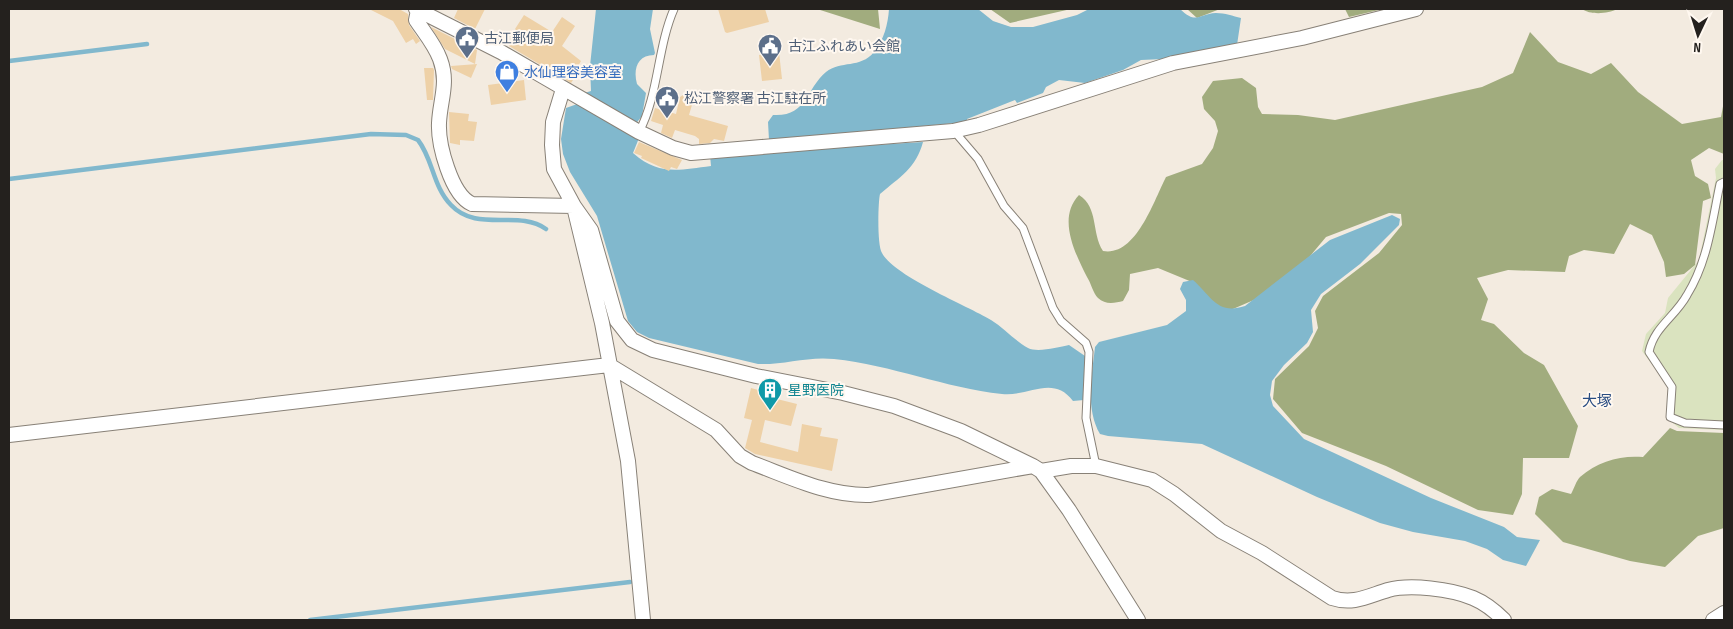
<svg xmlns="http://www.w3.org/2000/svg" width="1733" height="629" viewBox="0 0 1733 629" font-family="'Sofia Sans Condensed','Noto Sans JP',sans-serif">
<rect width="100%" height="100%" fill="#f3ebe0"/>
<path fill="#dae3bf" d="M1722,160H1724V430L1679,428L1667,418L1669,387L1642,351L1646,334L1665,313L1668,298L1699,260L1716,178L1715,169Z"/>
<path fill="#a1ac7e" d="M817,9H878L880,29Z
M990,9H1071L1010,23Z
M1187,9H1220L1197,18Z
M1345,9H1383L1349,17Z
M1582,9H1617C1608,14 1590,15 1582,9Z
M1530,32L1558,62L1591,74L1611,63L1638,92L1682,124L1721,117L1724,101V154L1709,148L1691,160L1695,176L1708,184L1711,198L1703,201L1695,265L1684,274L1666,277L1664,262L1652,235L1630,224L1614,254L1584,250L1569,256L1565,272L1508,270L1477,278L1488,299L1481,320L1494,324L1524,353L1544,365L1578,426L1569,458H1523L1522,494L1513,515L1478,510L1386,466L1302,433L1273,399L1275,379L1309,346L1318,328L1315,311L1323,296L1379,253L1402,225L1401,214L1389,213L1326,237L1306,261L1263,296L1233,309L1222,310L1192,282L1158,268L1130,274L1129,290L1123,301C1115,303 1105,305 1098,298C1093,293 1091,283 1087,277C1075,253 1057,218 1079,195C1099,208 1091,232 1103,251C1136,257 1154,200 1166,177L1202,164L1213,148L1218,131L1215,121L1204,109L1202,97L1213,81L1242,78L1256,88L1258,107L1262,114L1298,115L1335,120L1482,87L1513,73Z
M1670,428L1677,431L1724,433V528L1698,536L1665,567L1630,561L1563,542L1535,514L1539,497L1552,489L1571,494C1574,489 1576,481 1580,477C1598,461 1621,455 1643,457Z"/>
<path fill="#81b8cd" d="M596,9H653L650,29L655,53L654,55C637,55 633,70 637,84L646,93L642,116L634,126L581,94L591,91L590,66Z
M889,9H978L993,21L1011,27H1033L1077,15L1089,9H1180C1197,25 1198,14 1216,13C1225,13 1233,16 1241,18L1237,45L1163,59L1141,60L1123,70L1085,83L1059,80L1046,87L1043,93L1017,103L1015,100L967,119V122L769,140L768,122L773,115C807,117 805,90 826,72C841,60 860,69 874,52C884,40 888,24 889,9Z
M580,103L639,138L633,153C659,176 679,170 711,166L710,155L923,142C916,168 900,177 880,194C878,202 877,246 882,253C894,276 966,305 991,320C1004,328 1015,341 1028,348C1038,353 1058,347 1069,345L1085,356L1084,400L1073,401C1053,374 1028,397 1002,394C945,388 892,365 834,359C808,356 784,365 758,364L649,338L637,332L628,321L597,216L570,172L563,154L561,139L566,108Z
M1392,215L1400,219L1399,225L1360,264L1321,294L1311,310L1313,332L1307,343L1284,365L1272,381L1270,395L1273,406L1304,439L1431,498L1504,527L1517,537L1540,540L1526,566L1503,560L1487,549L1465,541L1413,532L1380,523L1317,497L1202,444L1108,436L1100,434C1085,408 1092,375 1095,347L1099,342L1167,325L1186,311V300L1180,289L1183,282L1193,280C1212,297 1217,315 1245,306L1330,240Z"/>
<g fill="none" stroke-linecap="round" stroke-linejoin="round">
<path stroke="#81b8cd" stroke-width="4.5" d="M9,61L147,44
M9,179L371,134L406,135L418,140C433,159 433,187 451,205C477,233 518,209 546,229
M310,620L630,582"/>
</g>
<path fill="#eed1a7" d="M369,9H399L408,14L409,25L420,41L416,44L413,39L406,43L393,21Z
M458,9H485L475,29L454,18Z
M718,9H765L769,22L727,33L725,32Z
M524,15L552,32L562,17L575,26L562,46L581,61L576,70L579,71L571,83L509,46L518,32L515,29Z
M431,27L477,50L475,64L445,49Z
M779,52L782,79L762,81L759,55Z
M477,64L471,78L452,69L451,66Z
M424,68H433L434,70L433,100H427Z
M524,80L526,100L491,105L488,85Z
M683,95L694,98L689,115L728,126L724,141L714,139L710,143L699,144V139L695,136L675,130L672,138L661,133L663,125L651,121L655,108L676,114L680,97Z
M449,112L469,114L468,121L477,122L474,141L460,140V145L450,143Z
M639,142L682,160L677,169L671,167L669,171L641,158L642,156L634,153Z
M751,388L762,391L761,395L797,404L791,426L765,420L760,442L798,452L802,424L822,428L820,436L838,439L832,471L755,454L745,448L752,420L744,418Z"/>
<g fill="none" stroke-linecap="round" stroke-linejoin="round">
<defs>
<path id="service" d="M954,131L978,159L1004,206L1023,228L1053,308L1061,321L1086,343L1089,352L1086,418L1096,466
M639,132C659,94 657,48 674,9
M1724,182L1720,184C1712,222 1708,261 1687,295C1675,317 1654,327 1649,352L1672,387L1670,417L1685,423L1724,425"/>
<path id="minor" d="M416,9L501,52L639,132L673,148L691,153L953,131L979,125L1173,63L1302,38L1416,9
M418,10L416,20C424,32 435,45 440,59C449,83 440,100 439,123C438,144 451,195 472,204L574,206
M563,89L553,122L552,145L554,169L574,206L591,230L617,321L632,340L653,350L756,376L843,393L894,406L961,431L1033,466L1041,471L1069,510L1138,620
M575,211L602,323L628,461L643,620
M9,435L609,365L716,430L740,456L752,463C790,477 828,496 869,495L1033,466
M1041,471L1071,466H1096L1152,480L1174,494L1221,531L1262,553L1332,598C1353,605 1368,596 1388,590C1410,584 1451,589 1473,598C1485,603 1495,611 1504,620
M1713,620L1724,613"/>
</defs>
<use href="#service" stroke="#888177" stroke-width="9"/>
<use href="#minor" stroke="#888177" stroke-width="16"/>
<use href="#service" stroke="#fff" stroke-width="7"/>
<use href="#minor" stroke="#fff" stroke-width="14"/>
</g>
<defs>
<symbol id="civic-pin" viewBox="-11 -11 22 30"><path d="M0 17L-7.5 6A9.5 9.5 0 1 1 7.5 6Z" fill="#5c6f8a" stroke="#fff8f0"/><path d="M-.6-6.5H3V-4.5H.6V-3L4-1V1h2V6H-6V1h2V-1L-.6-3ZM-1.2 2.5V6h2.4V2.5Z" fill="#fff"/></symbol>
<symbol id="shop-pin" viewBox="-11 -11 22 30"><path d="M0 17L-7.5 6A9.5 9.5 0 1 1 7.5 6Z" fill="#3f7fe0" stroke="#fff8f0"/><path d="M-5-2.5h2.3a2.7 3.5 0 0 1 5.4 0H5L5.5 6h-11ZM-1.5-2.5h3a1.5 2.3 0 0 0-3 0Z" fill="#fff"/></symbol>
<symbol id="building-pin" viewBox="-11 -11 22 30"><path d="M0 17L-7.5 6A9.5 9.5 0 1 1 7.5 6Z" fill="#0f9aa8" stroke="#fff8f0"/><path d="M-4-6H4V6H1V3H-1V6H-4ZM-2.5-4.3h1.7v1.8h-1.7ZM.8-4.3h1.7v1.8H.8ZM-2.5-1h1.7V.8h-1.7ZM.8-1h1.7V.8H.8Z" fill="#fff"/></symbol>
</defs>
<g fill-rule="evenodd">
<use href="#civic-pin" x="453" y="24" width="28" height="38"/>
<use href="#civic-pin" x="756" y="32" width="28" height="38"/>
<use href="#shop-pin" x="493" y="58" width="28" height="38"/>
<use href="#civic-pin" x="653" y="84" width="28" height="38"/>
<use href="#building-pin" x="756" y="376" width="28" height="38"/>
</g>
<g text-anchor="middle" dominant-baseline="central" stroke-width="4" stroke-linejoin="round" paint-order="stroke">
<g font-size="14" fill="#4e5e75" stroke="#fff8f0" text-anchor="start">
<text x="484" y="38">古江郵便局</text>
<text x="788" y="46">古江ふれあい会館</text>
<text x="684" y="98">松江警察署 古江駐在所</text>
</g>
<g font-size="14" fill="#366cbe" stroke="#fff8f0" text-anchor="start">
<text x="524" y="72">水仙理容美容室</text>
</g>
<g font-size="14" fill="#0d838f" stroke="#fff8f0" text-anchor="start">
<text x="788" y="390">星野医院</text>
</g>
<g font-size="15" fill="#284c82" stroke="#fff8f0">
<text x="1597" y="401">大塚</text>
</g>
</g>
<rect width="1733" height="629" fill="none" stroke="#24211e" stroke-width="20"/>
<g transform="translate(1698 35) rotate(184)" stroke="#fff8f0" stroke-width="4" paint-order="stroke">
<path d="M0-4L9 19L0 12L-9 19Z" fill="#24211e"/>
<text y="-8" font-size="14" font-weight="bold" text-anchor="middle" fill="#24211e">N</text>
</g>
</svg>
